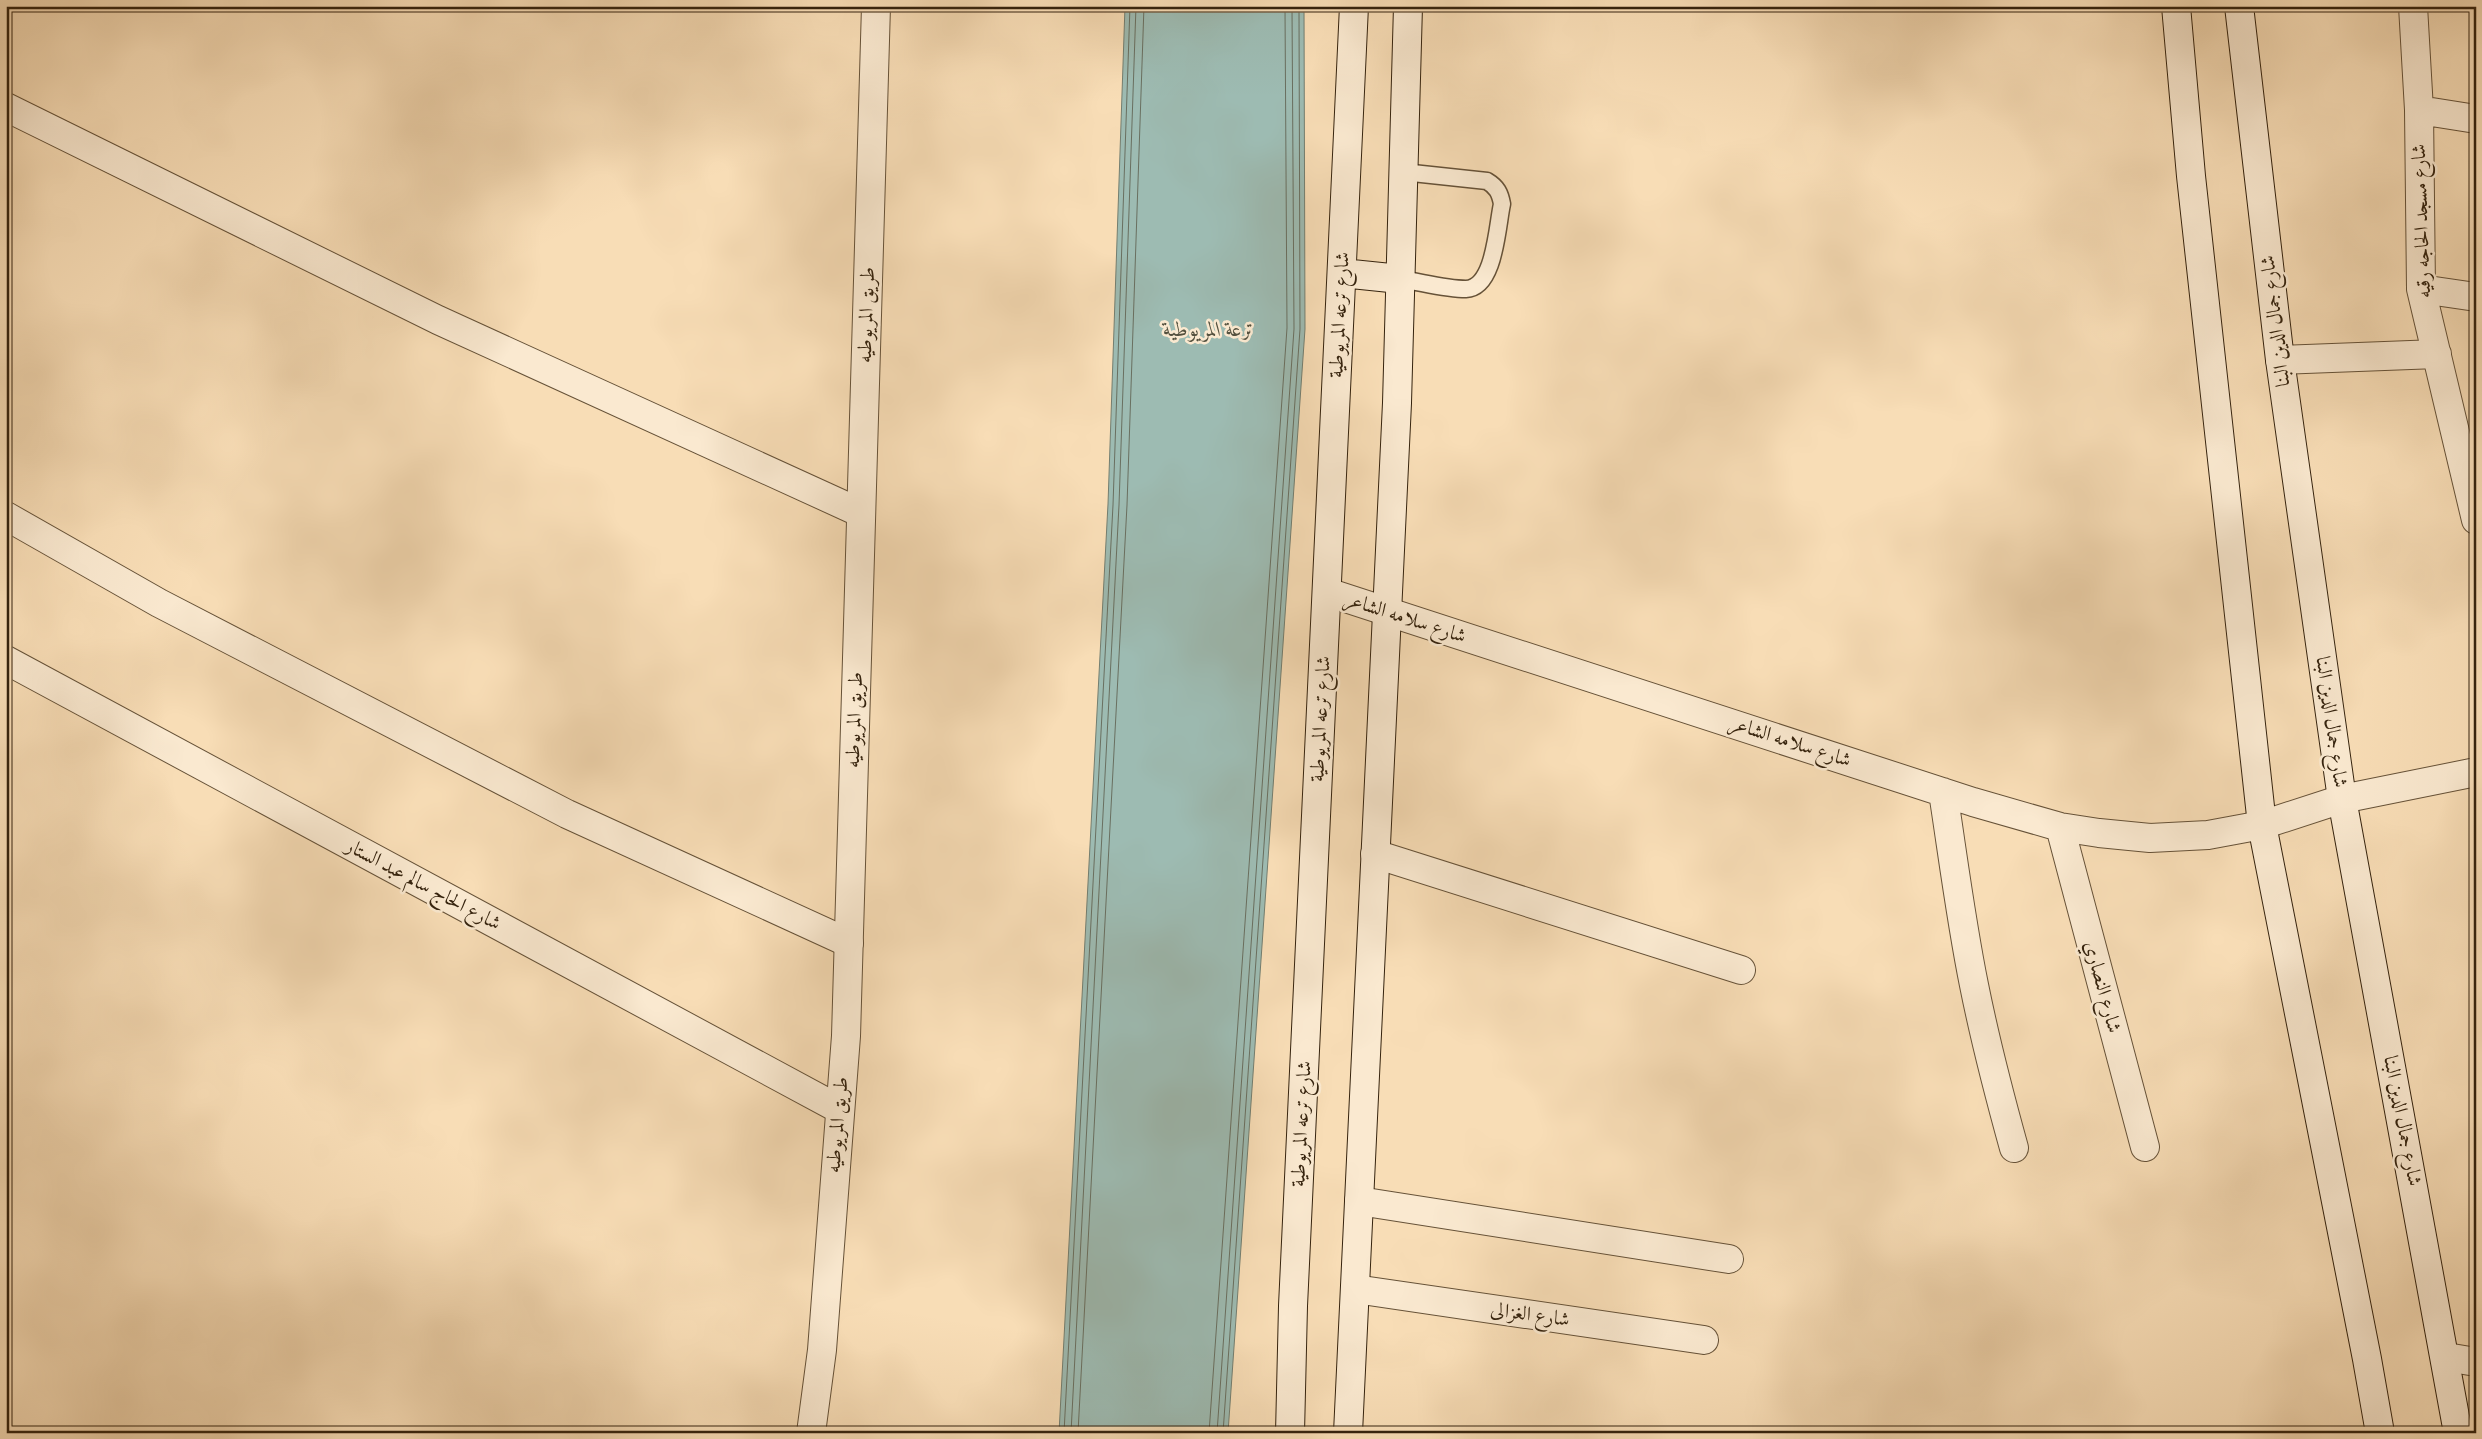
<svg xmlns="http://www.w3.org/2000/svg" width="2482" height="1439" viewBox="0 0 2482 1439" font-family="'IM FELL English',Amiri,serif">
<rect width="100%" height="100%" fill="#f8ddb6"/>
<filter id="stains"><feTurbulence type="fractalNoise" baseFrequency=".004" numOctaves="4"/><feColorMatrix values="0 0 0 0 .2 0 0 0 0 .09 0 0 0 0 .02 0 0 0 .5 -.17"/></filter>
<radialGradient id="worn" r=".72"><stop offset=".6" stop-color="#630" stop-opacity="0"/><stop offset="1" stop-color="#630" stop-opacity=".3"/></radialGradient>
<path fill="#9dbbb2" stroke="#737e70" d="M1125,6H1304L1305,329L1228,1433H1059L1108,504Z"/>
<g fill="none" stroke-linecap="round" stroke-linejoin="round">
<path stroke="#696f60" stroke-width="1" d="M1064,1433L1113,505L1130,6
M1071,1433L1119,505L1136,6
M1078,1433L1127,505L1144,6
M1209,1433L1287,328L1285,6
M1217,1433L1294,329L1292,6
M1223,1433L1300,329L1299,6"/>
<defs>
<path id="service" d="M1400,279C1421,282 1445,289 1466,289C1495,288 1497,226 1502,204C1500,193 1497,187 1487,181L1403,172"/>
<path id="minor" d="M2413,6L2419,110L2421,289L2476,520
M6,107L438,320L861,513
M2419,110L2476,119
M2421,289L2476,297
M2280,360L2437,354
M6,516L159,603L567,814L849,943
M1327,592L1973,802L2060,827L2099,833L2150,838L2208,835L2262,825L2342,799L2476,772
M6,660L839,1109
M1943,792C1953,857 1961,921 1974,985C1985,1040 1999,1094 2014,1148
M2060,827L2145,1147
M1375,854L1741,970
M1359,1201L1729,1259
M1355,1289L1704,1340
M2446,1357L2476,1362"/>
<path id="tertiary" d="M811,1433L822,1350L846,1036L876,6"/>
<path id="secondary" d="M2176,6L2191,176L2262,825L2367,1359L2380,1433
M2239,6L2280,360L2342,799L2458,1433
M1342,273L1400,279
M1290,1433L1293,1306L1354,6
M1348,1433L1397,403L1408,6"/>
</defs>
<use href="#service" stroke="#665238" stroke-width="19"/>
<use href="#minor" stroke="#665238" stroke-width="30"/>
<use href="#tertiary" stroke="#665238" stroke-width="30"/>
<use href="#secondary" stroke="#35230e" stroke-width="30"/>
<use href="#service" stroke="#fae9d0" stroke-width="16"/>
<use href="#minor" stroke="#fae9d0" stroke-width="28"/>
<use href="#tertiary" stroke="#fae9d0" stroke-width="28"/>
<use href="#secondary" stroke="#fae9d0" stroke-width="28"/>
</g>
<g text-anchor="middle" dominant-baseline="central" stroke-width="5" stroke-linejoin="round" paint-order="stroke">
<g font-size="20" fill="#35230e" stroke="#fae9d0">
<text transform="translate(2422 221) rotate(-92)">شارع مسجد الحاجه رقيه</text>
<text transform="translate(867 315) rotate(-88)">طريق المريوطيه</text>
<text transform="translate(1340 315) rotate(-87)">شارع ترعه المريوطية</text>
<text transform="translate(2276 321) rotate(-97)">شارع جمال الدين البنا</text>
<text transform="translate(1405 618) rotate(18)">شارع سلامه الشاعر</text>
<text transform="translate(1321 719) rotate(-87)">شارع ترعه المريوطية</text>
<text transform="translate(855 720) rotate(-88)">طريق المريوطيه</text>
<text transform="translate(2331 722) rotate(82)">شارع جمال الدين البنا</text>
<text transform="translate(1790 742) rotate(18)">شارع سلامه الشاعر</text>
<text transform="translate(423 885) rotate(28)">شارع الحاج سالم عبد الستار</text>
<text transform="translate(2102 987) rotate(75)">شارع النصاري</text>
<text transform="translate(2402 1121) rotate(79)">شارع جمال الدين البنا</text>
<text transform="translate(1302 1124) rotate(-87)">شارع ترعه المريوطية</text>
<text transform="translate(838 1125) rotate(-85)">طريق المريوطيه</text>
<text transform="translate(1530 1315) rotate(8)">شارع الغزالى</text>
</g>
<g font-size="21" font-style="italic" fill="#54513f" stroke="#fae9d0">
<text x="1209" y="330">ترعة المريوطية</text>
</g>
</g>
<rect width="2482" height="1439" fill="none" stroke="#f8ddb6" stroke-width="25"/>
<rect x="8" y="8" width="2467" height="1424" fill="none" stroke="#35230e" stroke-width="2.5"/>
<rect x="12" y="12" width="2457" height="1414" fill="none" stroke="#35230e"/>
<rect width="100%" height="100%" filter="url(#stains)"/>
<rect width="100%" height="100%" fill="url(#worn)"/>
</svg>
